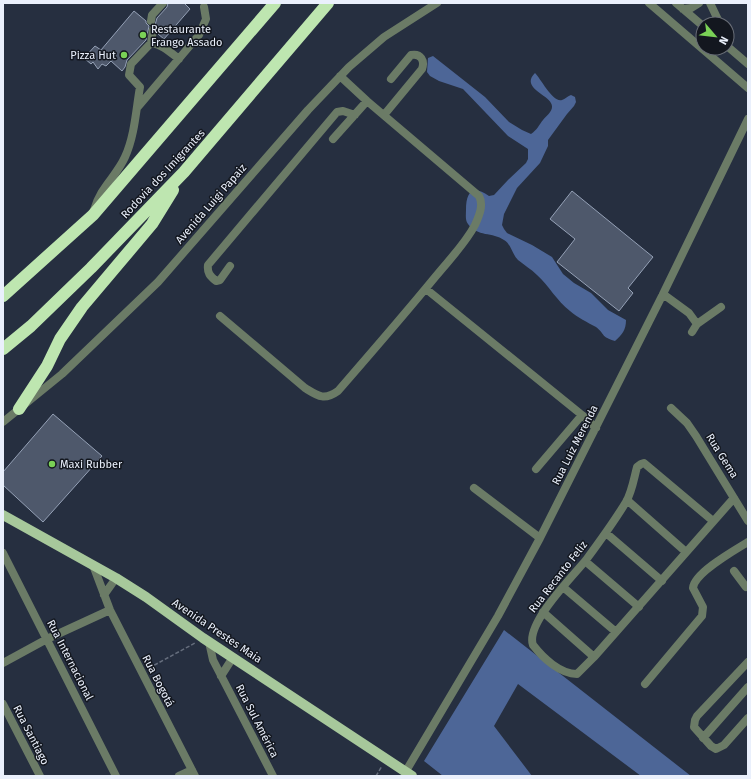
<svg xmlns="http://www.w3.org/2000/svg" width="751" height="779" viewBox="0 0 751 779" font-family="'Fira Sans',sans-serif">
<rect width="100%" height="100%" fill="#262f40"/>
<path fill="#4d6697" d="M433,56L485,97L509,122L522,130L531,134C537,130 539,125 543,120C546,116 552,112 552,107C553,95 519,89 535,73C541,79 553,103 562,100C565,99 568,96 571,95L575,97L576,102L574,106L567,114L548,140V146L540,163L517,188L504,214L502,225L504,229L507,233L532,245L552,257L563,274L574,283L591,293L608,310L626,320C626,330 622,335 615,341C601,337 605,334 596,327C587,322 578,318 570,311C557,301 549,286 537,275C531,269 524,265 518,260C512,254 511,244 504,240C493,232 477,237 468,224C465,220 466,215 466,210C466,191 473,185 489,196L494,195L508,180L526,163L528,159V149L508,136L463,89L439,81L430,76L427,72L428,58Z
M504,630L691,776H641L518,684L494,726L532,776H443L424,761Z"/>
<path fill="#4e586b" stroke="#95a1b6" d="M168,3H184L190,9L164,39L158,34V28L155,25L157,18L167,7Z
M134,11L146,21V23L149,26L146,40L127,60L125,67L122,71L111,61L106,66L102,64L98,69L93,62L91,64L84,58L95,46L101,50Z
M572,191L653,257L628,288L633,293L619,311L557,262L575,239L550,219Z
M53,414L102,456L43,522L3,485V472Z"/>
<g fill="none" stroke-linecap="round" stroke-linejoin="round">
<path stroke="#656d7c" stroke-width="1.5" stroke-dasharray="4 2" stroke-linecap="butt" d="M149,668L195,643
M376,776L382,766"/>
<path stroke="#6b7b66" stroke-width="8" d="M649,3L748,88
M676,3L703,26
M710,3L720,24
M683,9L691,8L699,3
M151,21L152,15L163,3
M151,43L153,30
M727,46L748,64
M137,108L199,35L206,19L204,7
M384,115L422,69C425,61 421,53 411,55L391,79
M333,139L367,101
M94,210C101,186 116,177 125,157C135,135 136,109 140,87L129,75L131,64L151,43C162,44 171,53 179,59
M230,266L220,280L216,281C210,276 207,273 208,265L337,112L343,111L355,115
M426,289L582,415L596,428
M663,294L689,313L697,324
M220,316L305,388C318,396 324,401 338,391C371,353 404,315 436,276C449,260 465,244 475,225C479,216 484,205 479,196L367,101L340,76
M692,332L697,324L721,307
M671,408L687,423L696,436L748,521
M3,422L62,374L158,282L308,110L349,67L384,37L437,3
M536,469L582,415
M474,488L540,538
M627,500L686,552
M713,521L644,463L641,464L637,467C634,478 632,492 626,502C614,522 600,541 586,560C573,576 525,624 533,645C543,658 560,674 577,674L594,657L734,498
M606,533L662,581
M3,553L116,776
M585,561L639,607
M93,565L110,610L195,776
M734,571L746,587
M563,587L616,632
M104,595L116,578
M543,612L594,657
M209,642L213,660L273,776
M748,662L697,716L695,720L694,727L711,746L716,749L724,745L748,718
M3,663L47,639L110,610
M221,676L230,662L234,658
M645,684L702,616L703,607L693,588C694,573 735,550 748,542
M3,704L40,776
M703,738L748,687
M406,771L498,616L540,538L663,294L748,119
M179,776L192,770"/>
<path stroke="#a7c89b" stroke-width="10" d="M3,515L116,578L146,597L203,638L412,776"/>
<path stroke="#bee6b0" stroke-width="12" d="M3,296L93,215L275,3
M3,349L31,326L91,268L184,172L328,3
M19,409L47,366L60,339L82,307L152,224L173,190"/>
</g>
<g fill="#7ad156" stroke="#13171f" stroke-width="1.5">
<circle cx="143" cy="35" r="4"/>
<circle cx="124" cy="55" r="4"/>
<circle cx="52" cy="464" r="4"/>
</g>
<g text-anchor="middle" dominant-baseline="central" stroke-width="3" stroke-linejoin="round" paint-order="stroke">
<g font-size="11" fill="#eaf0fc" stroke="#13171f" text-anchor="start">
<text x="151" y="29">Restaurante<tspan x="151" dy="13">Frango Assado</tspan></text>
<text x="116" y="55" text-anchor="end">Pizza Hut</text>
<text x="60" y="464">Maxi Rubber</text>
</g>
<g font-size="11" fill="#eaf0fc" stroke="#13171f">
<text transform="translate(163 174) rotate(-47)">Rodovia dos Imigrantes</text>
<text transform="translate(211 204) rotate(-49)">Avenida Luigi Papaiz</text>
<text transform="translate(575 445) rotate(-63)">Rua Luiz Merenda</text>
<text transform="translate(722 456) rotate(58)">Rua Gema</text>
<text transform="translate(558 577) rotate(-52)">Rua Recanto Feliz</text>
<text transform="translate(217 631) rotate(34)">Avenida Prestes Maia</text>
<text transform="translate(70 660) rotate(63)">Rua Internacional</text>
<text transform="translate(158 681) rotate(63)">Rua Bogotá</text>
<text transform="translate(257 721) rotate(63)">Rua Sul América</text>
<text transform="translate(31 735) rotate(63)">Rua Santiago</text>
</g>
</g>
<rect width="751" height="779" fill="none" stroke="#eaf0fc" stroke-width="8"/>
<g transform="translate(715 36) rotate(118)"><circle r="19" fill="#13171f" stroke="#696e77"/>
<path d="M0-3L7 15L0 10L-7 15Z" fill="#7ad156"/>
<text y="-6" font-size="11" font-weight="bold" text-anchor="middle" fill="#eaf0fc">N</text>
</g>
</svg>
